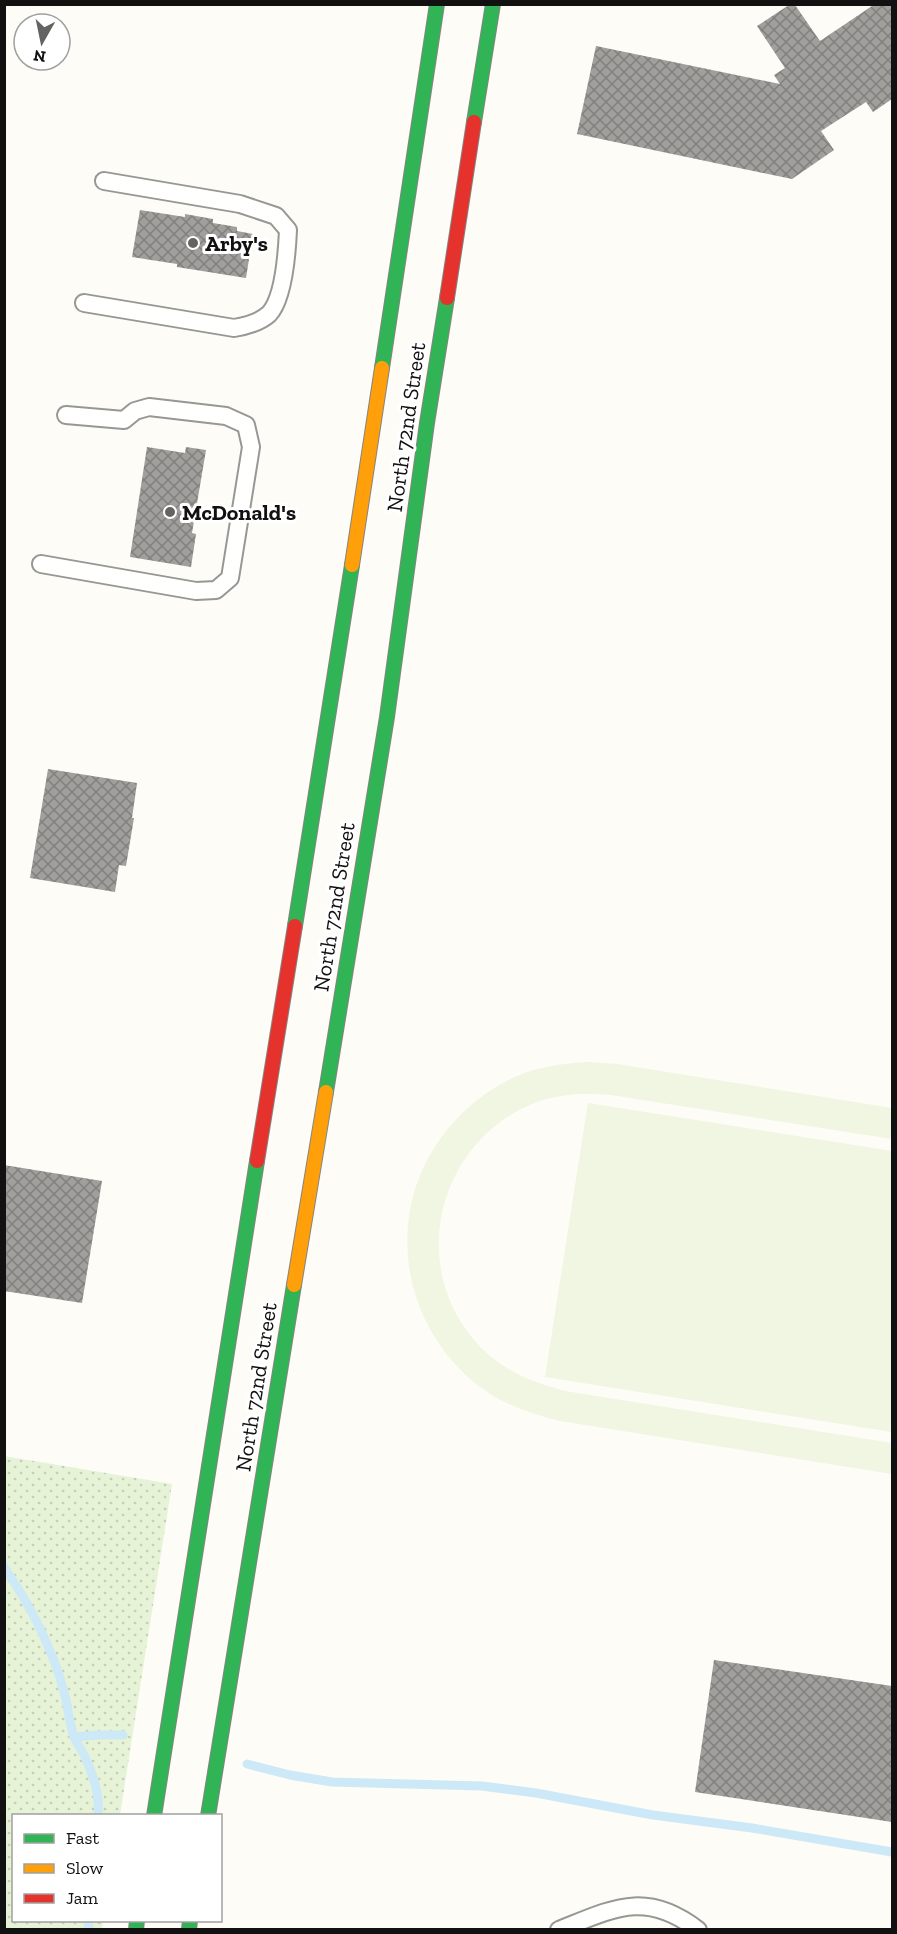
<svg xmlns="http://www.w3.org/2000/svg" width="897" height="1934" viewBox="0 0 897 1934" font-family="'Zilla Slab',serif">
<defs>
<pattern id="grass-dots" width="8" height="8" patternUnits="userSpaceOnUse" patternTransform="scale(1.5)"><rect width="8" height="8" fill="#e7f3d7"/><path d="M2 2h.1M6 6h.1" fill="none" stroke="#c5cfb8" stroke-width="1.8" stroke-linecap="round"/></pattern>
<pattern id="building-cross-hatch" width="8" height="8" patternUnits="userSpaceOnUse" patternTransform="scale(1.5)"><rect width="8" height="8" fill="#a19f9c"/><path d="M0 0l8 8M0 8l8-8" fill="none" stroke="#82807e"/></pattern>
</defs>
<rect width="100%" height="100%" fill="#fdfcf7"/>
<path fill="url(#grass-dots)" d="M4,1456L172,1484L120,1815L14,1816V1920L103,1921L102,1929H5Z"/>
<path fill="#f0f6e1" d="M588,1062L617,1064L892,1108V1139L611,1095C594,1094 578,1093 561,1096C532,1100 502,1117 482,1138C421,1201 424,1304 495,1360C516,1376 539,1384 565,1391L892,1443V1474L560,1421C532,1414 504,1405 480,1387C397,1323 382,1205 451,1125C473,1100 502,1079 534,1070C552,1065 570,1063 588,1062Z
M588,1103L892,1151V1432L545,1377Z"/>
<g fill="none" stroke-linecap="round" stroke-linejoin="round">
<path stroke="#cde8f7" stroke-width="9" d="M4,1567C29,1603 53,1649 64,1692C68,1706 69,1722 74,1737C77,1744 82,1750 85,1757C93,1774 100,1797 98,1816
M74,1737L99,1735H123
M247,1764L290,1775L332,1782L482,1786L536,1793L653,1815L752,1828L892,1852
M88,1920L89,1930"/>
</g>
<path fill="url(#building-cross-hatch)" d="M875,4H892V99L873,112L866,102L821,131L834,150L792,179L577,134L596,46L780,84L774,75L785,68L757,26L789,5H795L820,41Z
M140,210L185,217V214L213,219V223L237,227V231L253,234L246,278L177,267V264L132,257Z
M147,447L185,453L186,447L206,450L192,533L196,534L191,567L130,557Z
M48,769L137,783L132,818H134L126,866L119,865L115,892L30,878Z
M4,1165L102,1181L82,1303L4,1291Z
M714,1660L892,1686V1822L695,1792Z"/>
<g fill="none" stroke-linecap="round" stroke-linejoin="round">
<defs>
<path id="lane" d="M84,303L234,328C246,326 259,323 269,314C284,298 287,252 288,230L276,216L240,204L104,181
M41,564L196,591L216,590L230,578L251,447L246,425L226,416L149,407L135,411L124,420L66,415
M559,1930C614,1908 646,1890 698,1930"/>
<path id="fast" d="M474,122L493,4
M382,368L437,4
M295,926L352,565
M326,1092L387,717L427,423L447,298
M154,1816L257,1161
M208,1816L294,1285
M136,1930L137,1920
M189,1930L190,1920"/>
<path id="slow" d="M352,565L382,368
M294,1285L326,1092"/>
<path id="jam" d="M447,298L474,122
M257,1161L295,926"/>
</defs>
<use href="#lane" stroke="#979795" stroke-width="20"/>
<use href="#fast" stroke="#858482" stroke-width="16"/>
<use href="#slow" stroke="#858482" stroke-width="16"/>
<use href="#jam" stroke="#858482" stroke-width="16"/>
<use href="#lane" stroke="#fffffe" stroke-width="16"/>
<use href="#fast" stroke="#30b455" stroke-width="14"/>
<use href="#slow" stroke="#ff9f0a" stroke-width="14"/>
<use href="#jam" stroke="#e5322d" stroke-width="14"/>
</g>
<g fill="#646362" stroke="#fff" stroke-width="2">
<circle cx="193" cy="243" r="6"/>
<circle cx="170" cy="512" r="6"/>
</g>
<g text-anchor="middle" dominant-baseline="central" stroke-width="6" stroke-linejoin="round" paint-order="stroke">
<g font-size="22" font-weight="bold" fill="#111" stroke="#fff" text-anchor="start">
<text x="205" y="243">Arby's</text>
<text x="182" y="512">McDonald's</text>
</g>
<g font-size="22" fill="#111" stroke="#fff">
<text transform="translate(406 427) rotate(-82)">North 72nd Street</text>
<text transform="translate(334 907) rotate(-81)">North 72nd Street</text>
<text transform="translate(256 1387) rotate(-81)">North 72nd Street</text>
</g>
</g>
<rect width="897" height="1934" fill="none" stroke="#111111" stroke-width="12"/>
<rect x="12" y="1814" width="210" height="108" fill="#ffffff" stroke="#a0a0a0" stroke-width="1.5"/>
<rect x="24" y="1834" width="30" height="9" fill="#30b455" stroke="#a0a0a0" stroke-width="1.5"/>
<text x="66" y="1844" font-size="18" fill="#111111">Fast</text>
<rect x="24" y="1864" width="30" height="9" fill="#ff9f0a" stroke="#a0a0a0" stroke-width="1.5"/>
<text x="66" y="1874" font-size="18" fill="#111111">Slow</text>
<rect x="24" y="1894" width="30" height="9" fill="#e5322d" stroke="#a0a0a0" stroke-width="1.5"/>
<text x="66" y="1904" font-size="18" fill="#111111">Jam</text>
<g transform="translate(42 42) rotate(189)"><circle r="28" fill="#ffffff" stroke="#a0a0a0" stroke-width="1.5"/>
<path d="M0-4.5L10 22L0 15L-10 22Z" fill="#646362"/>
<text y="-9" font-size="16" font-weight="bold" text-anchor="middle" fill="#111111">N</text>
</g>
</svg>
